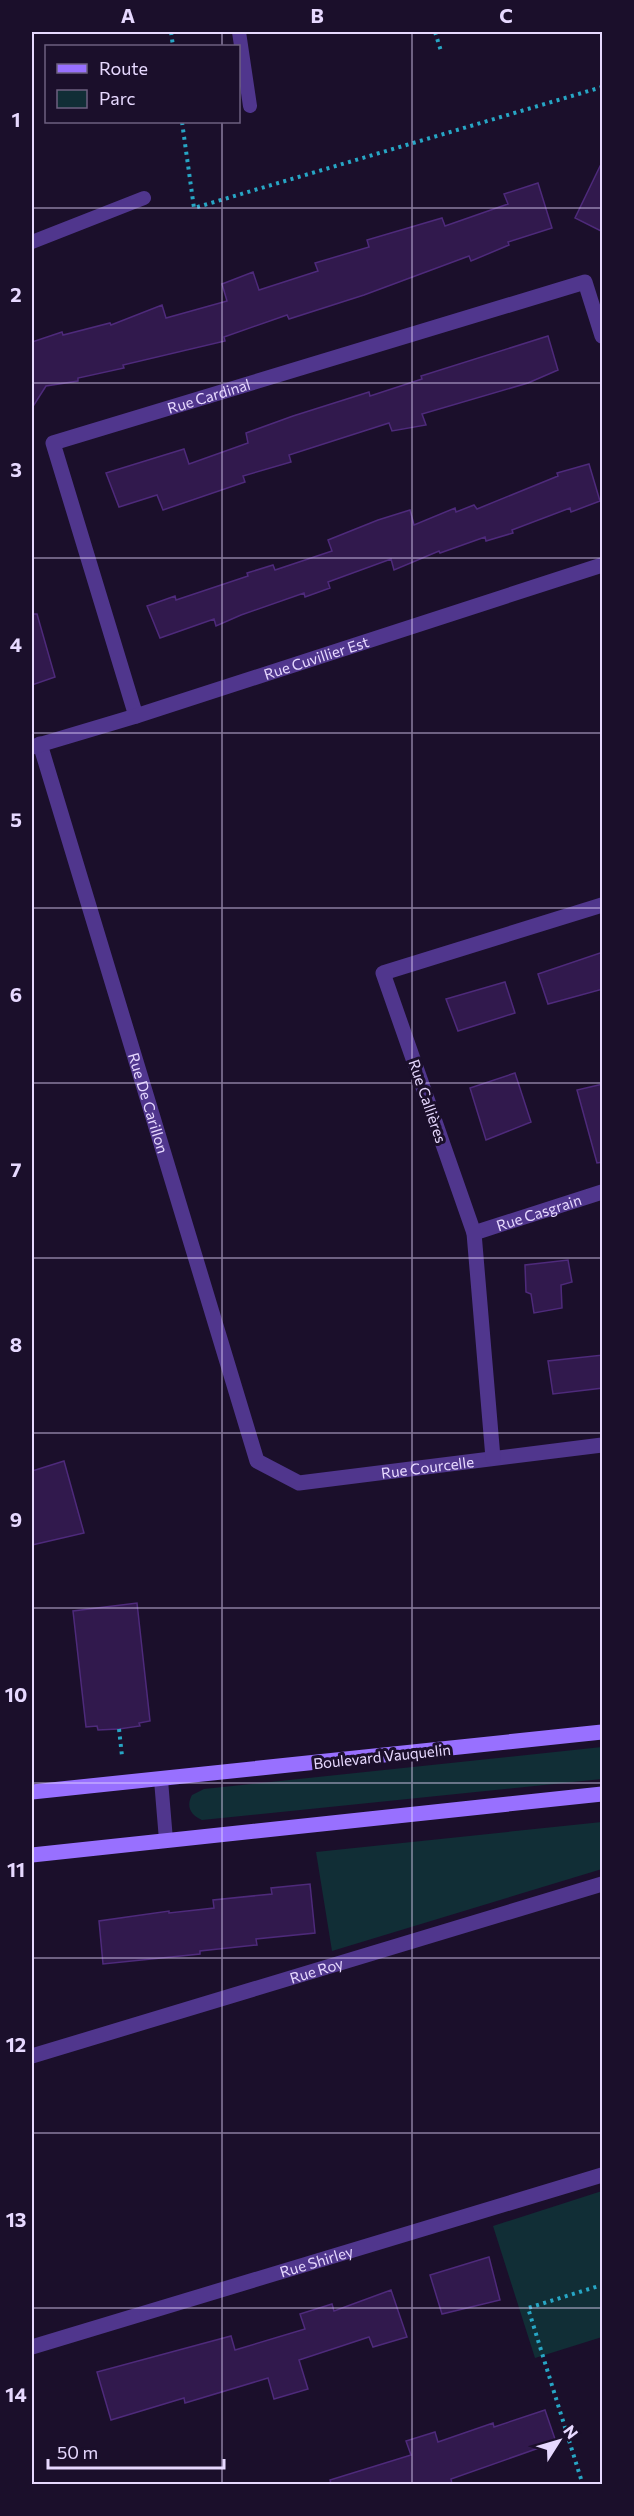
<svg xmlns="http://www.w3.org/2000/svg" width="634" height="2516" viewBox="0 0 634 2516" font-family="Commissioner,sans-serif">
<rect width="100%" height="100%" fill="#1b0f2b"/>
<path fill="#112e36" d="M602,1747V1779L202,1820C190,1815 186,1806 192,1795L204,1789Z
M602,1822V1869L332,1951L316,1852Z
M602,2191V2337L535,2358L493,2226Z"/>
<path fill="#31194d" stroke="#4e2a7b" stroke-width="1.5" d="M603,160V232L575,218Z
M538,183L552,228L508,242L509,245L471,261L469,256L364,295L289,319L287,315L224,337L225,341L123,365L124,368L78,378V381L46,386L32,408V342L62,332L63,335L110,323L111,325L162,305L166,318L227,301L222,284L253,272L259,290L318,271L315,263L369,247L367,240L442,218L445,226L508,204L504,194Z
M548,336L558,370L528,383L422,414L426,425L392,431L389,423L289,455L291,462L243,476L245,482L163,510L157,495L119,507L106,473L184,449L189,464L248,443L246,433L293,416L369,392L370,396L422,379L421,376Z
M589,464L600,501L571,512L570,508L512,530L513,533L486,541L485,537L440,553L439,551L394,570L391,559L328,582L330,588L305,597L304,593L241,615L216,626L214,619L160,638L147,606L175,596L176,600L248,576L247,573L273,565L275,570L332,551L328,540L378,520L410,510L414,525L455,508L456,512L474,505L477,509L558,476L557,473Z
M32,614H37L55,677L32,685Z
M603,952V989L548,1004L538,974Z
M505,982L515,1013L458,1031L446,999Z
M515,1073L531,1122L486,1140L470,1088Z
M603,1084V1162L597,1163L577,1090Z
M568,1260L572,1282L561,1285L562,1308L534,1313L531,1294L526,1292L525,1265Z
M603,1355V1388L553,1394L548,1361Z
M64,1461L84,1533L32,1545V1471Z
M137,1603L150,1721L139,1723L140,1726L119,1729L98,1730L97,1726L86,1727L73,1611Z
M310,1884L315,1933L256,1939L257,1945L200,1951V1954L103,1964L99,1921L169,1911V1913L214,1908L213,1900L272,1894L271,1888Z
M489,2257L500,2300L442,2314L430,2275Z
M391,2290L407,2337L373,2347L369,2337L299,2360L308,2389L274,2399L268,2378L185,2403L184,2398L111,2420L97,2372L231,2336L235,2350L305,2329L300,2314L332,2304L334,2311Z
M545,2410L556,2442L451,2479L452,2484H331L330,2480L411,2455L406,2441L435,2432L438,2442L493,2423L494,2427Z"/>
<g fill="none" stroke-linecap="round" stroke-linejoin="round">
<path stroke="#27a6c5" stroke-width="4" stroke-dasharray="3 4.5" stroke-linecap="butt" d="M171,32L173,46
M435,32L441,51
M182,122L194,208L602,87
M119,1729L122,1756
M581,2479L528,2308L602,2285"/>
<path stroke="#50368d" stroke-width="14" d="M239,32L250,106
M32,242L144,198
M161,1780L166,1840"/>
<g stroke="#50368d" stroke-width="15">
<path id="s1" d="M136,716L53,443L585,282L602,336"/>
<path id="s2" d="M40,744L257,1461L299,1483L602,1445"/>
<path id="s3" d="M32,747L136,716L602,565"/>
<path id="s4" d="M474,1233L602,1192"/>
<path d="M493,1458L474,1233L383,973L602,905"/>
<path id="s5" d="M32,2056L602,1884"/>
<path id="s6" d="M32,2347L602,2175"/>
</g>
<path stroke="#9870ff" stroke-width="15" d="M32,1792L602,1732
M32,1855L602,1794"/>
</g>
<path fill="none" stroke="#e7d9ff" stroke-width="1.5" stroke-opacity="0.55" d="M222,32V46M412,32V2484M222,122V2484M32,208H602M32,383H602M32,558H602M32,733H602M32,908H602M32,1083H602M32,1258H602M32,1433H602M32,1608H602M32,1783H602M32,1958H602M32,2133H602M32,2308H602"/>
<g text-anchor="middle" dominant-baseline="central" stroke-width="6" stroke-linejoin="round" paint-order="stroke">
<g font-size="15" fill="#e7d9ff" stroke="#1b0f2b">
<text stroke="none"><textPath href="#s1" startOffset="448">Rue Cardinal</textPath></text>
<text stroke="none"><textPath href="#s3" startOffset="298">Rue Cuvillier Est</textPath></text>
<text transform="translate(428 1101) rotate(71)">Rue Callières</text>
<text stroke="none"><textPath href="#s2" startOffset="375">Rue De Carillon</textPath></text>
<text stroke="none"><textPath href="#s4" startOffset="68">Rue Casgrain</textPath></text>
<text stroke="none"><textPath href="#s2" startOffset="926">Rue Courcelle</textPath></text>
<text transform="translate(382 1756) rotate(-6)">Boulevard Vauquelin</text>
<text stroke="none"><textPath href="#s5" startOffset="297">Rue Roy</textPath></text>
<text stroke="none"><textPath href="#s6" startOffset="297">Rue Shirley</textPath></text>
</g>
</g>
<rect width="634" height="2516" fill="none" stroke="#1b0f2b" stroke-width="66"/>
<rect x="45" y="45" width="195" height="78" fill="#1b0f2b" stroke="#6d6080" stroke-width="1.5"/>
<rect x="57" y="64" width="30" height="9" fill="#9870ff" stroke="#6d6080" stroke-width="1.5"/>
<text x="99" y="75" font-size="18" fill="#e7d9ff">Route</text>
<rect x="57" y="90" width="30" height="18" fill="#112e36" stroke="#6d6080" stroke-width="1.5"/>
<text x="99" y="105" font-size="18" fill="#e7d9ff">Parc</text>
<g transform="translate(559 2441) rotate(53)" stroke="#1b0f2b" stroke-width="4.5" paint-order="stroke">
<path d="M0-4.5L10 22L0 15L-10 22Z" fill="#e7d9ff"/>
<text y="-9" font-size="16" font-weight="bold" text-anchor="middle" fill="#e7d9ff">N</text>
</g>
<path d="M48 2459v9h176v-9" fill="none" stroke="#e7d9ff" stroke-width="3"/>
<text x="57" y="2459" font-size="18" fill="#e7d9ff" stroke="#1b0f2b" stroke-width="4.5" paint-order="stroke">50 m</text>
<rect x="33" y="33" width="568" height="2450" fill="none" stroke="#e7d9ff" stroke-width="2"/>
<g font-size="20" text-anchor="middle" font-weight="bold" fill="#e7d9ff">
<text x="128" y="23">A</text>
<text x="317" y="23">B</text>
<text x="506" y="23">C</text>
<text x="16" y="127">1</text>
<text x="16" y="302">2</text>
<text x="16" y="477">3</text>
<text x="16" y="652">4</text>
<text x="16" y="827">5</text>
<text x="16" y="1002">6</text>
<text x="16" y="1177">7</text>
<text x="16" y="1352">8</text>
<text x="16" y="1527">9</text>
<text x="16" y="1702">10</text>
<text x="16" y="1877">11</text>
<text x="16" y="2052">12</text>
<text x="16" y="2227">13</text>
<text x="16" y="2402">14</text>
</g>
</svg>
